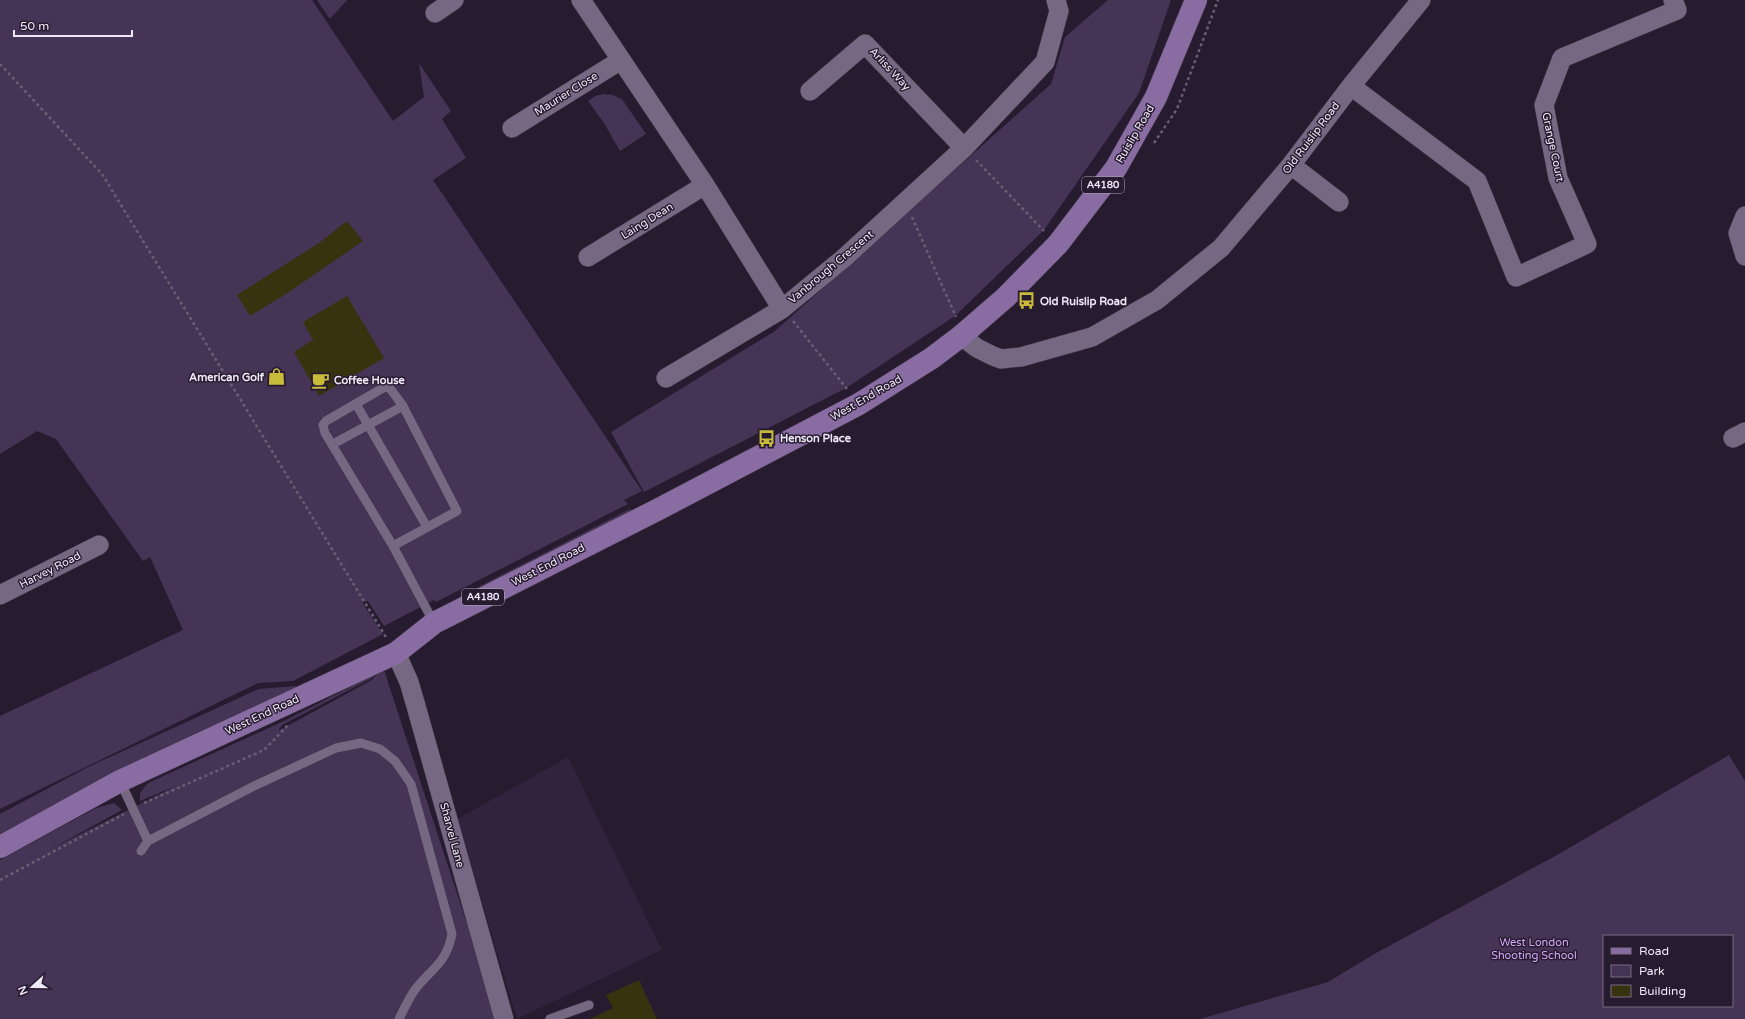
<svg xmlns="http://www.w3.org/2000/svg" width="1745" height="1019" viewBox="0 0 1745 1019" font-family="'Varela Round',sans-serif">
<rect width="100%" height="100%" fill="#271b30"/>
<path fill="#31223d" d="M568,757L662,950L517,1019L457,819Z"/>
<path fill="#463456" fill-rule="evenodd" d="M0,0H312L393,121L424,97L419,63L451,111L442,119L466,158L433,180L642,491L624,500L628,504L436,602L434,600L384,626L368,601L362,602L383,634L293,681L258,683L0,809V716L183,630L150,557L143,561L56,439L37,431L0,454Z
M317,0H347L330,19Z
M1108,0H1171L1139,93L1044,230L955,316L846,388L644,492L611,432L775,331L1051,84L1065,37Z
M604,94L613,95L622,99L646,134L620,151L604,123L588,101L595,96Z
M630,509L633,515L482,592L480,586Z
M383,667L498,1019H0V860L96,808L114,803L122,810L49,850L176,786L140,801V793L148,783L284,721L376,674L372,678L282,725L278,731L372,680Z
M296,686L297,689L0,834V814L88,767L259,689Z
M1729,755L1745,781V1019H1200L1328,982L1376,953L1557,855ZM1604,936H1732V1006H1604Z"/>
<path fill="#37330e" d="M347,221L363,241L286,294L250,316L237,295L319,243Z
M347,296L384,358L319,396L294,352L313,340L303,322Z
M639,980L657,1019H590L613,1008L606,995Z"/>
<g fill="none" stroke-linecap="round" stroke-linejoin="round">
<defs>
<path id="lane" d="M356,404L427,527
M333,444L403,406
M393,546L457,511L403,406L389,387L383,388L326,421L323,425L325,433L393,546L434,623
M120,781L148,841L252,787L336,748L361,743L380,749L395,761L411,784L452,934C446,965 431,968 414,991C408,1000 404,1009 399,1019
M141,851L148,841
M550,1019L589,1005"/>
<path id="street" d="M581,0L705,185L782,309L844,258L964,148L1045,62L1059,11L1056,0
M435,13L454,0
M1351,86L1477,181L1516,277L1587,244L1558,178L1544,105L1562,58L1677,10L1673,0
M810,91L865,44L964,148
M512,128L621,60
M1291,165L1339,202
M1745,216L1738,233L1745,256
M588,257L705,185
M961,336L977,348L993,356L1001,359L1021,357L1092,337L1157,300L1221,248L1291,165L1351,86L1421,0
M666,378L782,309
M1733,438L1745,432
M0,595L99,545
M396,653L409,682L416,706L504,1019"/>
<path id="primary" d="M0,847L120,781L396,653L434,623L657,510L859,404L932,358L961,336L1006,297L1058,244L1116,168L1156,97L1196,0"/>
</defs>
<use href="#lane" stroke="#403749" stroke-width="10"/>
<use href="#street" stroke="#403749" stroke-width="20"/>
<use href="#primary" stroke="#403749" stroke-width="23"/>
<path stroke="#695e71" stroke-width="2.5" stroke-dasharray="3 3" stroke-linecap="butt" d="M0,64L102,174L386,637
M1154,143L1177,109L1218,0
M976,160L1044,231
M912,217L956,317
M793,321L847,389
M144,803L264,750L289,724
M0,880L124,814"/>
<use href="#lane" stroke="#766882" stroke-width="9"/>
<use href="#street" stroke="#766882" stroke-width="19"/>
<use href="#primary" stroke="#896ca1" stroke-width="22"/>
</g>
<defs>
<symbol id="bus-bare" viewBox="-9 -9 18 18"><path d="M-5-6H5V4H4V6H2V4H-2V6H-4V4H-5ZM-3.5-4V0h7V-4ZM-3.5 1.2v1.5H-2V1.2ZM2 1.2v1.5H3.5V1.2Z" fill="#c8bb3b" stroke="#271b30" stroke-width="2.5" paint-order="stroke"/></symbol>
<symbol id="shop-bare" viewBox="-9 -9 18 18"><path d="M-5-2.5h2.3a2.7 3.5 0 0 1 5.4 0H5L5.5 6h-11ZM-1.5-2.5h3a1.5 2.3 0 0 0-3 0Z" fill="#c8bb3b" stroke="#271b30" stroke-width="2.5" paint-order="stroke"/></symbol>
<symbol id="cafe-bare" viewBox="-9 -9 18 18"><path d="M-5.5-4.5H6V0H3Q3 3.5 0 3.5H-2.5Q-5.5 3.5-5.5 0ZM3-3.2v2h1.7v-2ZM-6 4.5H4V6H-6Z" fill="#c8bb3b" stroke="#271b30" stroke-width="2.5" paint-order="stroke"/></symbol>
</defs>
<g fill-rule="evenodd">
<use href="#bus-bare" x="1014" y="288" width="25" height="25"/>
<use href="#shop-bare" x="264" y="364" width="25" height="25"/>
<use href="#cafe-bare" x="308" y="368" width="25" height="25"/>
<use href="#bus-bare" x="754" y="426" width="25" height="25"/>
</g>
<g text-anchor="middle" dominant-baseline="central" stroke-width="3" stroke-linejoin="round" paint-order="stroke">
<g fill="#271b30" stroke="#b3aabb" stroke-width="1">
<rect x="1082" y="177" width="42" height="16" rx="3"/>
<rect x="462" y="589" width="42" height="16" rx="3"/>
</g>
<g font-size="10" font-weight="bold" fill="#efe8f7">
<text x="1103" y="185">A4180</text>
<text x="483" y="597">A4180</text>
</g>
<g font-size="11" fill="#efe8f7" stroke="#271b30">
<text transform="translate(890 69) rotate(47)">Arliss Way</text>
<text transform="translate(566 94) rotate(-32)">Maurier Close</text>
<text transform="translate(1135 134) rotate(-60)">Ruislip Road</text>
<text transform="translate(1311 138) rotate(-53)">Old Ruislip Road</text>
<text transform="translate(1553 147) rotate(78)">Grange Court</text>
<text transform="translate(647 221) rotate(-32)">Laing Dean</text>
<text transform="translate(831 267) rotate(-40)">Vanbrough Crescent</text>
<text transform="translate(866 398) rotate(-30)">West End Road</text>
<text transform="translate(548 565) rotate(-27)">West End Road</text>
<text transform="translate(50 570) rotate(-27)">Harvey Road</text>
<text transform="translate(262 715) rotate(-25)">West End Road</text>
<text transform="translate(452 835) rotate(75)">Sharvel Lane</text>
</g>
<g font-size="11" font-weight="bold" fill="#efe8f7" stroke="#271b30" text-anchor="start">
<text x="1040" y="301">Old Ruislip Road</text>
<text x="264" y="377" text-anchor="end">American Golf</text>
<text x="334" y="380">Coffee House</text>
<text x="780" y="438">Henson Place</text>
</g>
<g font-size="11" fill="#d5a9fa" stroke="#271b30">
<text x="1534" y="942">West London<tspan x="1534" dy="13">Shooting School</tspan></text>
</g>
</g>
<rect x="1603" y="935" width="130" height="72" fill="#271b30" stroke="#776d80"/>
<rect x="1611" y="948" width="20" height="6" fill="#896ca1" stroke="#776d80"/>
<text x="1639" y="955" font-size="12" fill="#efe8f7">Road</text>
<rect x="1611" y="965" width="20" height="12" fill="#463456" stroke="#776d80"/>
<text x="1639" y="975" font-size="12" fill="#efe8f7">Park</text>
<rect x="1611" y="985" width="20" height="12" fill="#37330e" stroke="#776d80"/>
<text x="1639" y="995" font-size="12" fill="#efe8f7">Building</text>
<g transform="translate(32 987) rotate(249)" stroke="#271b30" stroke-width="3" paint-order="stroke">
<path d="M0-3L7 15L0 10L-7 15Z" fill="#efe8f7"/>
<text y="-6" font-size="11" font-weight="bold" text-anchor="middle" fill="#efe8f7">N</text>
</g>
<path d="M14 30v6h118v-6" fill="none" stroke="#efe8f7" stroke-width="2"/>
<text x="20" y="30" font-size="12" fill="#efe8f7" stroke="#271b30" stroke-width="3" paint-order="stroke">50 m</text>
</svg>
